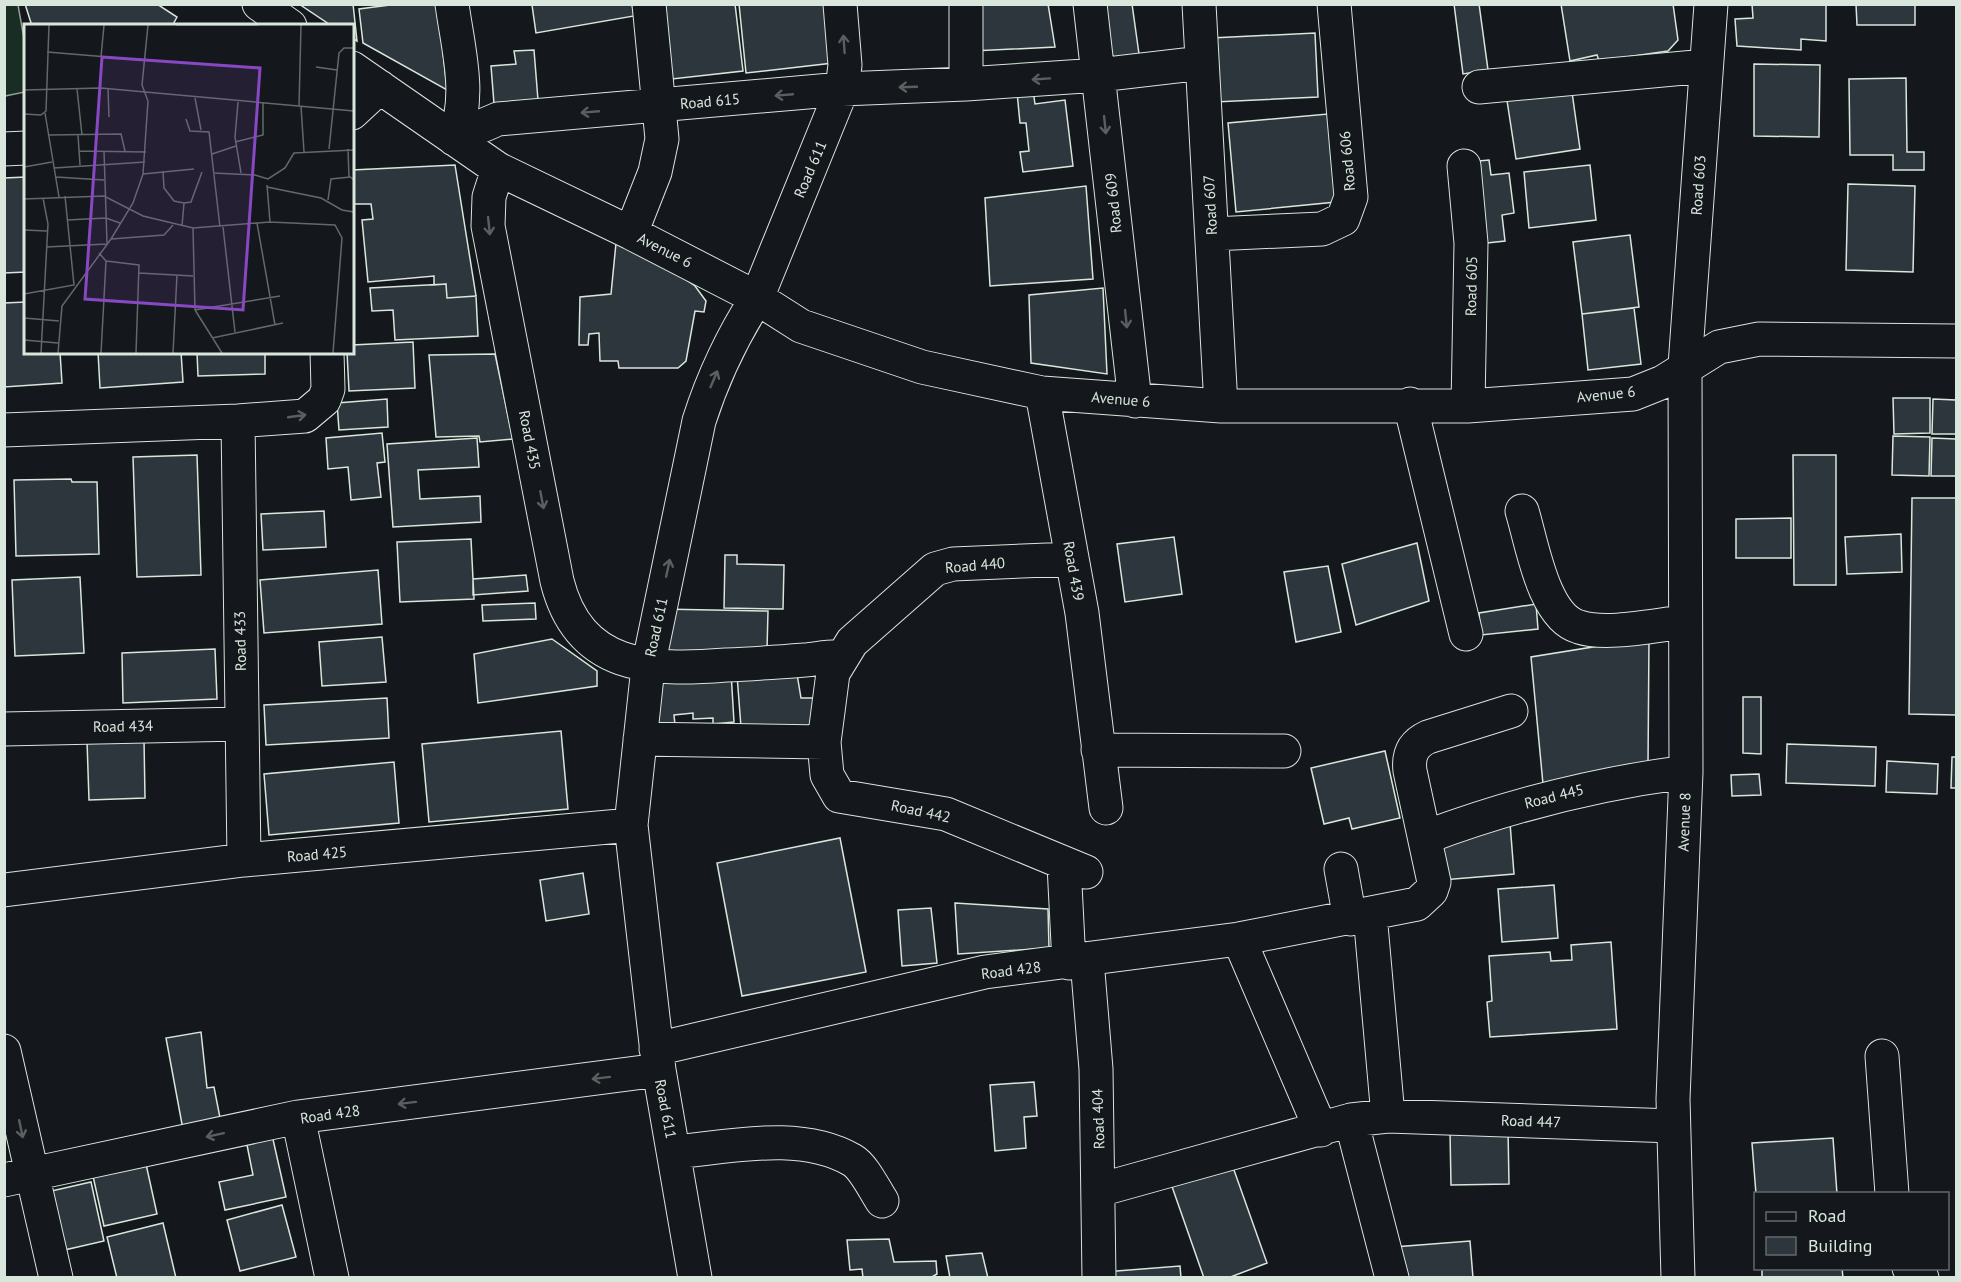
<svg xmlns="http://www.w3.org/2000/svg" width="1961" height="1282" viewBox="0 0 1961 1282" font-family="'PT Sans',sans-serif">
<rect width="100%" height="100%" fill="#14181c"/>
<path fill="#1a2d24" stroke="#939e99" stroke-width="1.5" d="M4,5H18L25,44V92L5,96Z"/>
<path fill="#2c363c" stroke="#d8e6dc" stroke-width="1.5" d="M25,4H157L177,17L172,26H32Z
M299,4H353L357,41L352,38V26H332Z
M398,4H438L447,90L363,43L359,9Z
M632,4L634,16L536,33L532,5Z
M654,4H735L743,71L663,80Z
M739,4H827L833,63L746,73Z
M970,4H1048L1055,47L972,51Z
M1095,4H1132L1139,54L1102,59Z
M1454,4H1479L1488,70L1463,74Z
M1561,4H1673L1678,40L1668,51L1599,61L1597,55L1570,61Z
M1752,4H1826V41L1801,39V50L1737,46L1735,19L1753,18Z
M1856,4H1915V25H1857Z
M1315,33L1318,97L1215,102L1211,38Z
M534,50L538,100L494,104L491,66L516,64L514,51Z
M1754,64L1820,65L1819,137L1754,136Z
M1906,78L1907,152H1924V170H1893V155H1850L1849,79Z
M1571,85L1580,149L1516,159L1506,94Z
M1033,90L1035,104L1065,100L1073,166L1023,172L1020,152L1029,151L1026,123H1020L1017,92Z
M1328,114L1336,202L1236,212L1228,123Z
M1489,160L1491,175L1509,173L1514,213L1502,215L1505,241L1478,244L1468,162Z
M455,165L476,296L447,298L446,284L434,285V276L368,282L362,220L373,219L371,204H352V170Z
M1590,165L1596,220L1529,228L1524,172Z
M26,177V272L4,273V178Z
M1848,184L1915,186L1913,272L1846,270Z
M1086,186L1093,279L990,286L985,198Z
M1630,235L1639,307L1582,314L1573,242Z
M616,243L668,267L695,286L706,301L704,312L695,311L686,361L678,368H619L618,361H600L599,333L589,334L588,345H579L580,297L611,294Z
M446,284L447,298L476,296L478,336L395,340L393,310L372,311L370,288Z
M1103,288L1107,374L1031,363L1029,295Z
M26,302V352H60L62,383L4,387V303Z
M1634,308L1641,364L1588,370L1582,314Z
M413,342L415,388L349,391L347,352H352V345Z
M98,352H181L183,382L100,388Z
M197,352H265V374L198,376Z
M495,354L513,439L480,442L479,436L436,437L429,355Z
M1893,398H1930V433L1894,434Z
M387,399L388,427L339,430L337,403Z
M1933,399L1956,400V434H1932Z
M382,433L385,462L377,463L381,497L351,500L348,467L328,469L326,438Z
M1893,436L1930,437L1929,476L1892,475Z
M477,438L479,467L418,470L420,499L480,496L481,522L393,527L387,444Z
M1932,438L1956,439V476H1931Z
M197,455L201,575L137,577L133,457Z
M1793,455H1836V585H1794Z
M71,479L72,482H97L99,554L16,556L14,480Z
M1912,498H1956V715L1909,714Z
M324,511L326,547L263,550L261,514Z
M1791,518V558H1736V519Z
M1901,534L1902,572L1847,574L1845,537Z
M1174,537L1182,594L1125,602L1117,544Z
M471,539L474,599L400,602L397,542Z
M1417,543L1429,601L1356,625L1342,564Z
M725,555H737V564L784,565L783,609L724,608Z
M1328,566L1341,632L1296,642L1284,572Z
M378,570L382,624L264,633L260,580Z
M526,575L528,591L473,595V579Z
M80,577L84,653L15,656L12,580Z
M535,603L536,619L483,621L482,605Z
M1536,604L1538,629L1481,635L1479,613Z
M660,609L768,611L767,650L656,661Z
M382,637L386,682L322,686L319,642Z
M1649,638L1648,766L1543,784L1531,657Z
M552,639L597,671V686L478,703L474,654Z
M215,649L217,699L123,703L122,653Z
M796,668L801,698H817V729L741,727L737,675Z
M731,672L734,722L713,724V718L693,719V713L674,715L675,725L654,726L651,676Z
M1743,697H1761V754L1743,753Z
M387,698L389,738L266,745L264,705Z
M561,731L568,809L429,822L422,744Z
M144,739L145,798L89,800L87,741Z
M1787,744L1876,747L1875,786L1786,783Z
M1385,751L1400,818L1352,829L1349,818L1324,824L1311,768Z
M1952,757H1956V788H1951Z
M1887,761L1938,764L1937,794L1886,792Z
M394,762L399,823L269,835L264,774Z
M1759,774L1761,795L1732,796L1731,775Z
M1509,810L1514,874L1442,880L1439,837Z
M840,838L866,972L742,996L717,863Z
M583,873L589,914L546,921L540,880Z
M1554,885L1558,938L1502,942L1498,889Z
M955,903L1048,909L1049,948L958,954Z
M931,908L937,963L902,966L898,910Z
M1611,942L1617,1029L1490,1037L1487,1002L1492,1001L1489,956L1550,952L1551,961L1572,960L1571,945Z
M201,1032L207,1088L214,1087L222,1128L184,1135L166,1038Z
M1034,1082L1037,1116L1024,1117L1026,1148L995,1151L990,1085Z
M1508,1130L1509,1184L1451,1185L1450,1131Z
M272,1135L286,1197L225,1210L219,1182L253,1175L246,1140Z
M1833,1138L1837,1194H1756L1752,1143Z
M144,1155L157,1214L104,1226L91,1167Z
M1229,1156L1267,1263L1228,1278H1204L1169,1178Z
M91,1182L104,1241L60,1251L47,1192Z
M282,1205L296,1257L240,1271L227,1220Z
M163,1223L176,1278H117L107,1237Z
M889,1239L894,1262L936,1261L937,1274L930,1278H863L862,1269L850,1270L847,1240Z
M1470,1241L1473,1278H1397L1394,1247Z
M982,1253L988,1278H950L946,1256Z
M1180,1266L1181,1278H1104V1272Z
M1762,1268H1842L1843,1278H1762Z"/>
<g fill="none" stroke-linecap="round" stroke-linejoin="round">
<defs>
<path id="minor" d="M259,4L290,26
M452,4C458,49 472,95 454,139
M1090,4L1135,401
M1199,4L1221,406
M352,68L498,169L631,233L757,298L801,326L922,367L1042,393L1221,406H1468L1633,394L1663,382L1719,347L1759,339L1956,341
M966,84V4
M1479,87L1706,66
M352,113L380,87
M465,146L477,128L498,119L842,89L966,84L1099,75L1202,63
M4,149L26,148
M1464,166L1471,243L1468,406
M498,169L489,197L488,226L557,581C579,669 650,671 726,665C752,664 779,662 805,660C817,659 829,656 841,657
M631,233L655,172L662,139L649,4
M1212,234L1322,229L1343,219L1351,197L1334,4
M1042,393L1082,613L1106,808
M1410,404L1466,634
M238,421L244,860
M4,430L238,421L305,416L324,400L328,389L327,352
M1522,511C1532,543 1543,617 1579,627C1607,636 1655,625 1685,622
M1072,559L953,564L935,569L852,642L833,673L824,742L827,775L839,796L946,814L1086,872
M4,729L241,724
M640,739L824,742
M1098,750L1284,751
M1426,837C1511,805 1595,784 1686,772
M1064,865L1069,963
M1341,869L1350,919
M4,890L244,860L631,825
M1370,914L1388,1116
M1239,939L1321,1130
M1087,960L1096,1069L1099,1278
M656,1049L985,972L1239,939L1417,904L1431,891L1434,882L1410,771C1408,755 1413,744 1428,737L1511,711
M4,1051L56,1278
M1882,1056L1892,1194
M298,1117L332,1278
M1351,1120L1392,1278
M674,1152C730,1147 800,1130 852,1160C864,1167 874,1189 882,1201
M4,1180L298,1117L659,1070
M1099,1190L1351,1120L1388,1116L1673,1126
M1909,1268L1922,1278
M695,1278L659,1070L631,825L648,667L699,421C713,377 732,337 757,298L842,89L845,65L840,4
M1678,1278L1673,1099L1686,772L1685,366L1711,4"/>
</defs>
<use href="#minor" stroke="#d8e6dc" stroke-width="35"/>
<use href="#minor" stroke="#14181c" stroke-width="33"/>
</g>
<defs><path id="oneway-shaft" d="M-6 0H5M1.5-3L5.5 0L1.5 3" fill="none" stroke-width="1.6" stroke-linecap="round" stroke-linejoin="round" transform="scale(1.5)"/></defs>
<g stroke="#59605f">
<use href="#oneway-shaft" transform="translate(844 44) rotate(-94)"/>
<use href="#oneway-shaft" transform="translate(1041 79) rotate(176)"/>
<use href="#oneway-shaft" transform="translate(908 87) rotate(178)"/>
<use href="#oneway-shaft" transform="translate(784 95) rotate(175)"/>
<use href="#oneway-shaft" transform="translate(590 112) rotate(175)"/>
<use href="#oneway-shaft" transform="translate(1105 125) rotate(84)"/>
<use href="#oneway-shaft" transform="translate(489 226) rotate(84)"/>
<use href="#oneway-shaft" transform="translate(1126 319) rotate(84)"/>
<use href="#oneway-shaft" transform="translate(714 379) rotate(-67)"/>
<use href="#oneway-shaft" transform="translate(297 416) rotate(-8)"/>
<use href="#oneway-shaft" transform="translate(542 500) rotate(79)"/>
<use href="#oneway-shaft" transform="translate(668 568) rotate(-78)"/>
<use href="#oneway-shaft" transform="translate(601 1078) rotate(173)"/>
<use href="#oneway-shaft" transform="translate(407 1103) rotate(173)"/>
<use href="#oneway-shaft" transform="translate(21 1129) rotate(78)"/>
<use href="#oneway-shaft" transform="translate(215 1135) rotate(168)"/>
</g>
<g text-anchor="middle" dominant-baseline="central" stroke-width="4.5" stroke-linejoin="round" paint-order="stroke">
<g font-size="15" fill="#d8e6dc" stroke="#14181c">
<text transform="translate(710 101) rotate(-5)">Road 615</text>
<text transform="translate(1347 161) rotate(-95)">Road 606</text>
<text transform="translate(810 169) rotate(-67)">Road 611</text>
<text transform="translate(1698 185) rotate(-86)">Road 603</text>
<text transform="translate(1113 203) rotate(-96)">Road 609</text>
<text transform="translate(1210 205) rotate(-93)">Road 607</text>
<text transform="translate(665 250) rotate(27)">Avenue 6</text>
<text transform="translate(1471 286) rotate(-89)">Road 605</text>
<text transform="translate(1606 394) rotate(-6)">Avenue 6</text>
<text transform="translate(1121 399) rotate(5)">Avenue 6</text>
<text transform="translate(530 440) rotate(79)">Road 435</text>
<text transform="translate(975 565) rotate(-5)">Road 440</text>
<text transform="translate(1074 571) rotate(80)">Road 439</text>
<text transform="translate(656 627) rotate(-78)">Road 611</text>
<text transform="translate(240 641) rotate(-91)">Road 433</text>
<text transform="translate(123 726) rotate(-1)">Road 434</text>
<text transform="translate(1554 796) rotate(-14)">Road 445</text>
<text transform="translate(921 811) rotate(12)">Road 442</text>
<text transform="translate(1684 822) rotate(-88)">Avenue 8</text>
<text transform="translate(317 854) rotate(-5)">Road 425</text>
<text transform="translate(1011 970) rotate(-7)">Road 428</text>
<text transform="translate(666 1109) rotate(79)">Road 611</text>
<text transform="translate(330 1114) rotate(-8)">Road 428</text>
<text transform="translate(1098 1119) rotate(-92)">Road 404</text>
<text transform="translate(1531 1121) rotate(2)">Road 447</text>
</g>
</g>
<g transform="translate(24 24)">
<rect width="330" height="330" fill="#14181c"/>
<path fill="none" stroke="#626a69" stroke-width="1.5" d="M152,1H234M23,28L120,36M77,33L80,1M292,43L313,46M53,65L58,111M84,65L85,93M0,66L77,64L330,87M171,74L177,106M214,78L211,113L217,149M275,82L277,1M277,82L280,128M21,89L35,173M0,90L17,91L22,87L25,1M162,95L166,107L185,108L196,203M25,111L97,110L101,127M54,111L56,141M211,118L239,111V79M305,125L315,29L320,24H330M324,125L325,152L330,156M55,127L122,128M80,127L83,219M188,130L212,122M0,143L28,138M30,144L121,138M139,147L140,164L150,177L160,179L167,178L178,148M189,149L231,151L244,155L261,144L270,129L330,126M119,150L170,145M32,153L80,156M243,161L246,198M243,163L297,174L318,186L330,188M0,175L80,172L119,192L169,204L246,198L311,201L318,214L309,329M304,176L307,155L326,153M43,196L82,194L96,199M233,199L251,301M158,202L160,179M199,203L211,308M169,204L171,286L198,329M0,206L23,207M87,215L140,211L149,201M22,223L83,220M75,229L82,237L77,329M82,237L115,241L112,329M115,249L169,252M0,270L50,261L41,172M171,286L256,272M0,294L35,297M188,314L259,299M0,316L34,319M17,329L24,200L19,174M34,329L38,282L87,215L109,179L119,150L124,77L118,61L124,1M149,329L153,251"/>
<path fill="#8948c3" fill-opacity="0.15" stroke="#8948c3" stroke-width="3" d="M78,33L236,44L219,286L61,275Z"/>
<rect width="330" height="330" fill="none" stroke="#d8e6dc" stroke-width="3"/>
</g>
<rect width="1961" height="1282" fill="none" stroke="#d8e6dc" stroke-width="12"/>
<rect x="1754" y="1192" width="195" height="78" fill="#14181c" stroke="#626a69" stroke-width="1.5"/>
<rect x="1766" y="1212" width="30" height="9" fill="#14181c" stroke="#626a69" stroke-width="1.5"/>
<text x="1808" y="1222" font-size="18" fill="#d8e6dc">Road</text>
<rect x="1766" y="1237" width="30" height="18" fill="#2c363c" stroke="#626a69" stroke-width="1.5"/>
<text x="1808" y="1252" font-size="18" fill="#d8e6dc">Building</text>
</svg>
